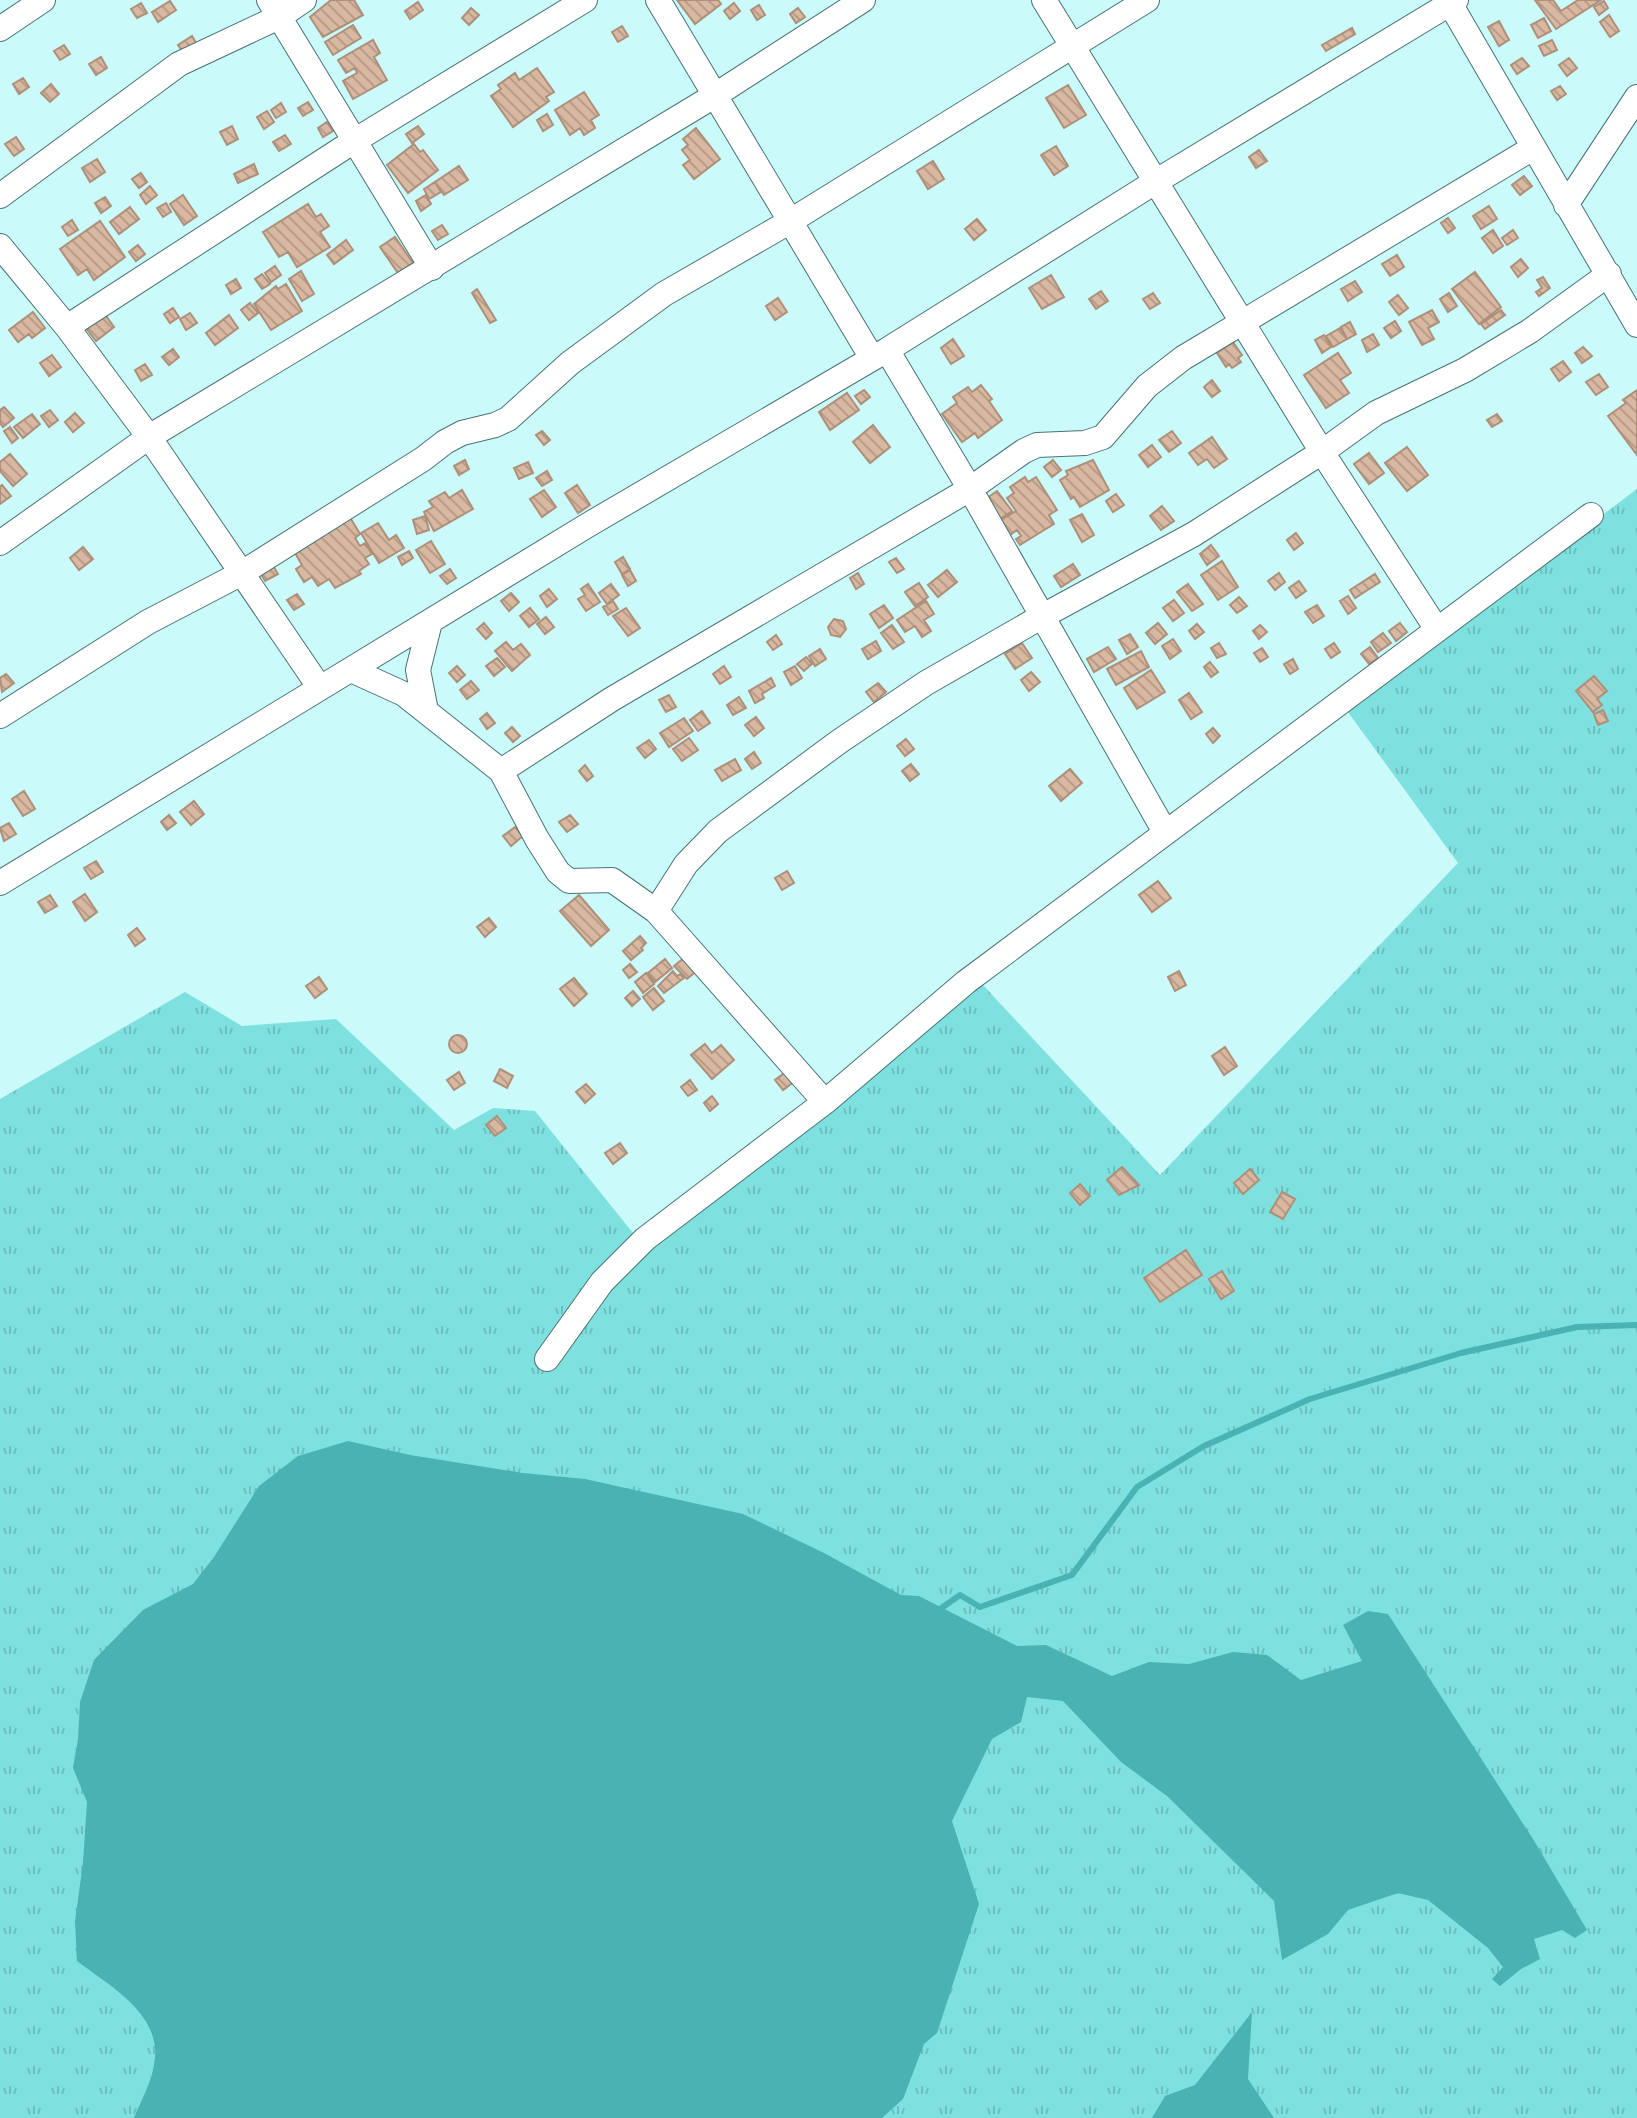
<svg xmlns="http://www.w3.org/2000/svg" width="1637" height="2118" viewBox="0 0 1637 2118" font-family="Helvetica,sans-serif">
<defs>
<pattern id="grass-tufts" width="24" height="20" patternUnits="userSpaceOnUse" patternTransform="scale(2)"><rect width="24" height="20" fill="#7fe1df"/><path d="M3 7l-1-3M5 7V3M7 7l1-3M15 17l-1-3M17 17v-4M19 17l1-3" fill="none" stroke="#6cc0be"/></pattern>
<pattern id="building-back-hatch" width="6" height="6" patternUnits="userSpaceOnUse" patternTransform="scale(2)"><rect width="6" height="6" fill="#d8b8a0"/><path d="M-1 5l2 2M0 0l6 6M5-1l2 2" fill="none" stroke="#b89d89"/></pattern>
</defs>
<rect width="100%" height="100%" fill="#cafaf9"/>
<path fill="url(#grass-tufts)" d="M1637,489V2118H0V1099L185,992L242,1026L336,1019L454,1130L493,1108L535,1111L645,1248L982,984L1160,1175L1458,863L1345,708Z"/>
<path fill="#48b3b2" d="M348,1441L410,1455L523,1473L585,1479L743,1514L824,1553L901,1595L919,1596L1017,1646L1046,1645L1112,1676L1149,1662L1189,1664L1233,1652L1267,1655L1301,1680L1362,1661L1343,1625L1368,1611L1388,1614L1533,1839L1587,1930L1575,1938L1562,1930L1534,1939L1540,1959L1521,1969L1500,1986L1492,1979L1503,1967L1488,1948L1428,1900L1398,1893L1348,1910L1328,1934L1282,1960L1274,1901L1167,1796L1121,1762L1063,1701L1027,1697L1021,1722L992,1739L952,1821L979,1904L937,2033L924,2044L903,2099L882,2118H134C141,2101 151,2083 154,2065C164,2015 111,1987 77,1961L75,1921L83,1863L87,1802L73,1768L78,1739L80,1702L94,1660L143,1610L193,1584L214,1557L259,1486L298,1456Z
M1252,2012L1248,2079L1274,2118H1152L1165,2096L1195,2085Z"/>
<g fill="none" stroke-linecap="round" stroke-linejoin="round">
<path stroke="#48b3b2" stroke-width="6" d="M940,1609L960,1595L980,1607L1072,1575L1137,1487L1204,1446L1310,1399L1461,1353L1577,1327L1637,1325"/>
</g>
<path fill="url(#building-back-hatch)" stroke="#ae8f79" stroke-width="2" d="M331,0H354L363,15L323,37L310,17Z
M677,0H718L721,4L695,24Z
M1535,0H1553L1561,11L1578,0H1601L1556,29Z
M170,1L176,10L158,22L152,12Z
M1604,1L1608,8L1599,15L1594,7Z
M418,2L423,10L410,19L405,11Z
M141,3L147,13L137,18L131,9Z
M734,3L740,11L730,19L724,11Z
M759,5L765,15L757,20L751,10Z
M471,8L479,15L469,25L462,18Z
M798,8L805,17L796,23L790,14Z
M1609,15L1619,31L1610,37L1600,22Z
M1544,18L1551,31L1538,38L1531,25Z
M1499,21L1509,40L1499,46L1488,27Z
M353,25L361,38L333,55L325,42Z
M622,26L628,36L618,42L612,32Z
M1352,28L1355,34L1326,51L1322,45Z
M192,36L198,46L185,55L178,45Z
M373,40L380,53L374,57L387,80L353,99L343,81L357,73L355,68L346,73L338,60Z
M1552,40L1557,50L1544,56L1539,46Z
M64,45L70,54L60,60L54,51Z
M101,57L107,68L96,75L89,64Z
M1522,58L1529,66L1517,74L1511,65Z
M1569,58L1577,68L1567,76L1559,65Z
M537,68L554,92L546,97L549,101L513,127L491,96L501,89L498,85L515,73L519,80Z
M23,78L29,87L19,94L13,84Z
M51,84L59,94L50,102L41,93Z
M1068,85L1086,115L1064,128L1046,98Z
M1560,86L1566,94L1557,100L1551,91Z
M584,92L599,115L591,120L595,128L584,135L580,128L570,135L555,110Z
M308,102L313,110L303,116L298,108Z
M281,103L286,112L276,118L271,110Z
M267,111L274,122L264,129L257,117Z
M547,114L553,125L543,131L537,120Z
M327,122L333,131L323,137L318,128Z
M232,126L238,139L227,145L220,132Z
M418,126L424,134L412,143L406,134Z
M696,128L720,159L694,179L683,165L690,160L682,150L688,145L683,139Z
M285,135L291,144L279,151L273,142Z
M16,137L24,149L14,156L5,144Z
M414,144L420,152L423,150L438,170L408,193L387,165Z
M1056,146L1068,166L1054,175L1041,155Z
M1259,150L1267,161L1256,168L1249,157Z
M97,159L105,172L90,182L82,168Z
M933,161L944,179L928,189L917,171Z
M254,164L258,174L238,183L234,174Z
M459,166L468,180L444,195L435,182Z
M141,173L147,182L139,188L132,179Z
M1524,176L1532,186L1520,195L1512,185Z
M435,182L441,192L429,199L424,189Z
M150,186L157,195L146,204L140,195Z
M183,195L197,216L184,225L170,204Z
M426,195L431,204L421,211L416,201Z
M105,197L111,206L101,213L95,203Z
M166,203L171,212L163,217L157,208Z
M308,204L316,217L321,214L329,226L320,232L330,247L297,267L288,252L279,257L263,232Z
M1489,206L1497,219L1481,229L1473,216Z
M130,207L139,219L119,234L110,222Z
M1448,218L1455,228L1448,233L1441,223Z
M977,219L986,230L974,240L965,229Z
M72,220L78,230L68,236L62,227Z
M100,221L125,257L94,280L87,269L78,275L60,249Z
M442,225L448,234L438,240L432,231Z
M1493,230L1503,246L1493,253L1482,238Z
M1513,230L1518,238L1507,245L1502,238Z
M395,237L413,263L398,273L380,247Z
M346,240L353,250L334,264L327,255Z
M138,245L145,254L136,261L129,252Z
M1397,255L1404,267L1390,276L1382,264Z
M1521,259L1528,268L1518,277L1511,267Z
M275,266L281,275L271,282L265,273Z
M301,271L314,294L302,301L289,279Z
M1475,272L1501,307L1479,324L1452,289Z
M262,274L270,284L262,289L255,279Z
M1051,275L1064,297L1042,309L1029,288Z
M1543,277L1550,288L1539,296L1536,292L1542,288L1537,280Z
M236,279L241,288L231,294L226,285Z
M1355,281L1362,292L1348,301L1341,289Z
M286,284L302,311L271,330L254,304L276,286L278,289Z
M477,289L496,320L490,323L472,293Z
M1101,291L1108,301L1096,309L1089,299Z
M1153,293L1160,303L1150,309L1143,299Z
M1449,293L1457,306L1448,312L1440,299Z
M1398,295L1408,308L1399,315L1389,302Z
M778,298L787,312L775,320L766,306Z
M250,303L258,313L249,320L241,310Z
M173,308L179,317L170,323L164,314Z
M101,309L114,327L96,341L82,323Z
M1432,310L1439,322L1428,328L1434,339L1422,345L1409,322Z
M1501,310L1505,315L1485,329L1481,324Z
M33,312L45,328L32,338L29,334L18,342L9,330Z
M190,313L197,323L186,330L180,319Z
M229,315L238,328L215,345L206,333Z
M1395,321L1401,331L1391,338L1384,328Z
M1350,322L1356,334L1347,339L1341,327Z
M1340,328L1347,339L1333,347L1326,336Z
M1373,334L1379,345L1367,352L1362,340Z
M1324,335L1331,347L1322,353L1315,340Z
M953,339L964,356L951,364L941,348Z
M1233,342L1242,355L1238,358L1241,362L1232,368L1229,364L1226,367L1217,353Z
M1583,347L1592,356L1582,363L1575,353Z
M173,349L179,357L169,365L162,357Z
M1338,353L1351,373L1340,380L1349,393L1326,408L1304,375Z
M52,355L61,367L49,376L40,363Z
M1563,361L1571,372L1559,381L1551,369Z
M145,364L152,375L141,381L135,370Z
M1599,374L1608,387L1596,395L1586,382Z
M1212,380L1220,391L1212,397L1204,387Z
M981,385L992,399L989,401L1002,420L978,438L975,433L962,442L942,414L957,403L953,397L968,387L972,392Z
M864,390L870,397L861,404L855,396Z
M1637,390V455L1608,416L1626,403L1623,400Z
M847,393L859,410L830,430L819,412Z
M4,407L14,418L3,427L0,423V410Z
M50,410L58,420L49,427L41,416Z
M75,413L84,423L73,432L65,422Z
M32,414L40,424L23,438L14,427Z
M1497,414L1502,421L1492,427L1487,420Z
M873,425L890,447L870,463L853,442Z
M10,427L18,438L12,443L4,431Z
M542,431L550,440L544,445L536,435Z
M1172,431L1181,443L1169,452L1159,440Z
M1212,437L1227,459L1214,468L1207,459L1198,465L1189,453Z
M1152,445L1161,457L1148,467L1139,455Z
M1407,447L1428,475L1407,491L1385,463Z
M1369,453L1384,473L1369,484L1354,464Z
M10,454L27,474L13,486L0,471V462Z
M465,460L469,469L459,475L454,466Z
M1053,460L1061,470L1052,477L1044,467Z
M1093,460L1109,490L1080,507L1074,497L1071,499L1060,480L1068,475L1066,471Z
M528,462L533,473L519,479L514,468Z
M547,471L552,480L542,486L536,478Z
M1025,477L1028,482L1036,477L1057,510L1049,515L1054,524L1020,545L1016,539L1021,536L1017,530L1010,535L1001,520L1016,511L1007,498L1014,493L1010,487Z
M2,485L11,496L0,504V487Z
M577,485L590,505L578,513L565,493Z
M462,490L473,509L434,531L424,512L433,507L429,501L445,492L449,498Z
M544,490L556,507L542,517L530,499Z
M997,491L1012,511L999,520L987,498Z
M1116,494L1124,505L1113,512L1106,501Z
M1162,506L1174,521L1161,530L1150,516Z
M348,514L360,534L355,538L360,546L365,543L372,554L365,558L369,564L359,571L361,574L335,588L329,579L318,586L312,577L304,582L296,569L302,565L294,551Z
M1082,514L1094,535L1082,542L1070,520Z
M425,516L429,530L417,534L413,520Z
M378,523L389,540L396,535L404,548L379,563L361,533Z
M1296,533L1303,543L1294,550L1287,540Z
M431,541L445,564L430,573L416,550Z
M1211,545L1219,556L1207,565L1200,554Z
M83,547L93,559L79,570L70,558Z
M409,551L413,558L402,565L398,557Z
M623,557L630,569L622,574L615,562Z
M896,558L904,569L897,573L889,562Z
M1222,561L1238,587L1218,600L1201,575Z
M272,564L278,574L265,581L259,571Z
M1073,564L1080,575L1061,587L1054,576Z
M450,569L456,578L447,584L440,576Z
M630,570L636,581L628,586L622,575Z
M947,570L957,582L938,597L928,585Z
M858,573L864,584L856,589L850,578Z
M1279,573L1285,582L1275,590L1268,581Z
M1375,574L1380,582L1355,598L1350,590Z
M1299,581L1306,591L1296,598L1289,588Z
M919,583L928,597L915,606L905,592Z
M588,584L600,602L586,611L578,599L585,595L581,589Z
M611,584L619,595L607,604L599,593Z
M1188,584L1203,604L1192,611L1177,592Z
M549,589L557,599L547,607L540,596Z
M511,593L519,602L509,611L501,601Z
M297,594L304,604L294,610L287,600Z
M1348,596L1356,608L1348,614L1340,601Z
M1239,597L1247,606L1237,613L1230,605Z
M1174,600L1184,613L1173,621L1163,608Z
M613,601L618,609L608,615L603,607Z
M926,601L934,614L924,620L931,631L922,637L915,626L905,632L897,620Z
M884,605L893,618L879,628L870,614Z
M1317,605L1324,616L1313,623L1305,612Z
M530,608L539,619L529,627L520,616Z
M626,608L640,628L628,636L613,616Z
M546,617L554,627L545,634L537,624Z
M834,619L843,621L846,629L840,637L831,635L828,627Z
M484,623L492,633L486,639L477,629Z
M1158,623L1167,634L1155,644L1146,633Z
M1400,623L1407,632L1396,641L1389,631Z
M1197,624L1204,632L1195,639L1189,631Z
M892,625L904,642L893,649L881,633Z
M1260,625L1267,632L1259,639L1253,631Z
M1383,633L1391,643L1378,652L1371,642Z
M1130,634L1138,647L1127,654L1119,640Z
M776,635L782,644L773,650L767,642Z
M1173,639L1181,651L1170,659L1162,646Z
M876,641L881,651L868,659L862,649Z
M506,642L513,650L521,644L530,655L512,671L495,651Z
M1022,643L1032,658L1015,669L1005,654Z
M1219,643L1226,654L1217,658L1211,648Z
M1334,643L1340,652L1331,658L1325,649Z
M1108,647L1116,659L1094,672L1087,659Z
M1370,647L1378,658L1369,664L1361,654Z
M1262,648L1268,657L1260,662L1254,653Z
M820,649L826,659L815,666L809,656Z
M1141,651L1149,667L1116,685L1107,669Z
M806,657L812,664L804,671L797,664Z
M497,658L505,667L494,676L486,666Z
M1293,659L1298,669L1290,674L1284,664Z
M1210,662L1218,672L1211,677L1204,667Z
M457,666L465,675L457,682L449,673Z
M724,666L731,677L720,684L713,674Z
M795,666L802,678L791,685L784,672Z
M1151,670L1165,692L1137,709L1124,688Z
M1031,672L1040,682L1029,691L1021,680Z
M6,674L14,683L2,692L0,678Z
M1594,676L1607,691L1597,699L1602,705L1593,712L1576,691Z
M771,678L775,686L762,694L764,698L755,703L749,691Z
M471,681L479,690L467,699L460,690Z
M878,683L886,692L874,702L866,692Z
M1189,693L1202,712L1191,719L1179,700Z
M669,695L676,707L666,712L659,700Z
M739,697L746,708L733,715L727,705Z
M1603,710L1608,721L1598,725L1594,714Z
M702,711L710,723L698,731L690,720Z
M487,713L495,723L487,729L480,719Z
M756,717L764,728L754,736L745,725Z
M684,718L693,731L669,747L660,733Z
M512,727L520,736L513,742L505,733Z
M1213,728L1220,736L1213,743L1206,734Z
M689,738L698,750L682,761L673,749Z
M906,739L914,749L905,756L897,746Z
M649,740L656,749L645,758L637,748Z
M754,752L761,763L752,769L745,759Z
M735,759L741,770L722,781L715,770Z
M911,764L919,774L910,781L902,771Z
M585,765L593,776L587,781L579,771Z
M1070,769L1082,783L1061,801L1049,786Z
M24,791L35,809L23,816L12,799Z
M194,801L204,814L191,825L180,812Z
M169,815L176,823L167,830L161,822Z
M570,815L578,824L567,832L559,822Z
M9,823L16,834L4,841L0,828Z
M515,827L523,836L511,846L503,836Z
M96,861L103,872L91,879L84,868Z
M787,871L794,883L782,890L775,878Z
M1158,881L1171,898L1152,912L1139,895Z
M85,894L97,912L85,921L73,902Z
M50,895L57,906L45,913L38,902Z
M579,895L609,930L591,946L560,911Z
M489,918L496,927L485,937L477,927Z
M137,928L145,939L135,946L128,935Z
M640,936L646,943L641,948L643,950L631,960L623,951Z
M685,957L700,968L687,979L674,966Z
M665,959L672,968L655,982L648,973Z
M630,964L637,972L629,978L623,970Z
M673,971L677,976L680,974L684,978L664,993L658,986Z
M1179,971L1186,985L1175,991L1168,977Z
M646,973L654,984L643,993L635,982Z
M319,977L327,989L315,998L306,986Z
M574,978L587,994L574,1006L560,989Z
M654,988L664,1001L653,1010L643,997Z
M633,991L640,999L632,1006L625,998Z
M449 1044a9 9 0 1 1 18 0a9 9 0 1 1-18 0Z
M705,1044L712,1053L721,1045L734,1060L712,1079L691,1055Z
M1225,1047L1237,1066L1224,1075L1212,1056Z
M500,1069L513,1076L507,1088L494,1081Z
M787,1071L795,1081L783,1090L775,1080Z
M459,1072L465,1083L454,1090L447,1080Z
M690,1080L697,1090L688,1096L681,1087Z
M586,1084L595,1094L585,1103L576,1092Z
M712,1096L718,1104L710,1111L704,1103Z
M497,1116L506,1128L495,1136L486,1125Z
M620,1143L627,1153L613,1164L605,1153Z
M1122,1167L1139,1185L1119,1195L1107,1180Z
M1250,1169L1259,1180L1243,1194L1234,1183Z
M1080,1184L1090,1196L1080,1205L1070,1193Z
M1282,1192L1295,1199L1283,1219L1270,1212Z
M1186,1250L1202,1275L1160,1302L1144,1278Z
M1222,1271L1234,1291L1221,1299L1209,1279Z"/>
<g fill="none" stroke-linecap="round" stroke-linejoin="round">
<defs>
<path id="street" d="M269,0L432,268
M658,0L872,358
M1044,0L1322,452L1436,628
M1448,0L1637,325
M0,29L43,0
M0,196L179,64L279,17L304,0
M1566,205L1637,97
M0,246L67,327L149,437L320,688
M67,327L354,141L585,0
M887,350L970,489L1165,832
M0,543L149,437L714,96L863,0
M351,670L404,694L501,771L537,839L558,872L569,881L612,880L656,911L825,1102
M426,711L418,670L430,622
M0,716L148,622L242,573L423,459L445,442L462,433L495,425L508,419L570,363L664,294L789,222L1147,0
M501,771L612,699L970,489L1024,451L1037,445L1085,443L1103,437L1147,386L1183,358L1533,148
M0,883L588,525L887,350L1155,182L1456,0
M656,911L686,864L718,831L840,741L926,683L1041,617L1194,534L1322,452L1376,413L1465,370L1530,331L1609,274
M547,1359L602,1282L645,1239L825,1102L966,982L1591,515"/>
</defs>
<use href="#street" stroke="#487473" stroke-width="26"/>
<use href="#street" stroke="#fff" stroke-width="24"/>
</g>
</svg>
